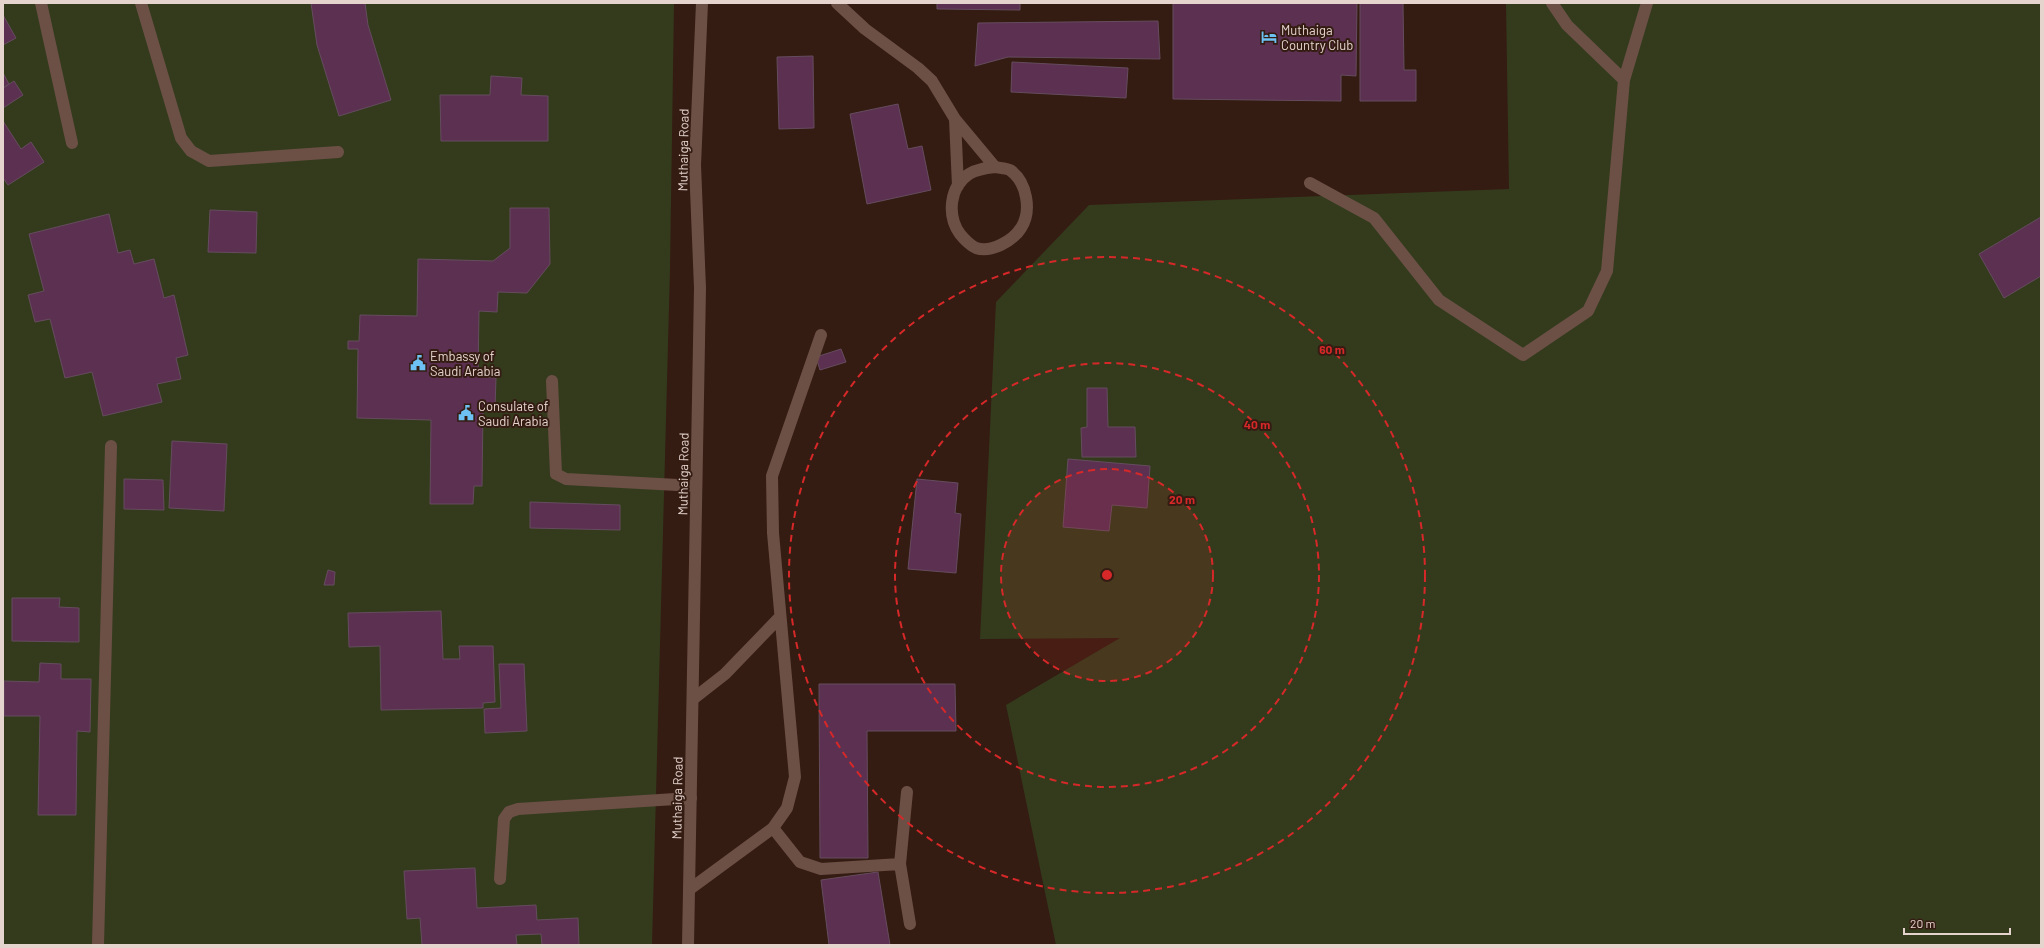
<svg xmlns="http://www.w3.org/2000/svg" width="2044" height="948" viewBox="0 0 2044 948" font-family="Barlow,sans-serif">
<rect width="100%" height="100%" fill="#341c12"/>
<path fill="#343b1d" d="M3,3H674L670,268L652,945H3Z
M1506,3H2041V945H1056L1006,705L1120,638L980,639L996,302L1089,205L1509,189Z"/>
<path fill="#5c3051" stroke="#654c5e" d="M311,3H365L368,25L391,100L339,116L317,45Z
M937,3H1020V10L937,9Z
M1173,3H1357L1356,76L1341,75V101L1173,99Z
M1360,3H1403L1404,70H1416V101H1360Z
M3,15L16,38L3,45Z
M1158,21L1160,59L1008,57L975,66L978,23Z
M813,56L814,128L779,129L777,57Z
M1012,62L1128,68L1126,98L1011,92Z
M3,73L9,84L3,88Z
M491,76L522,78L521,95L548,96V141H441L440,95H490Z
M14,81L23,95L3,108V88Z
M898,104L908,149L922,146L931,190L867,204L850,114Z
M3,121L21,149L31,142L44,162L8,185L3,178Z
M510,208H549L550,264L527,293L498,292L497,312L479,311L478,377L496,378L495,408H483L482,486H474L473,504H430L431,420L357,418L358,349H348V341H359L360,315L417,316L418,259L493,261L510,248Z
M210,210L257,212L256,253L208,252Z
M109,214L118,253L130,250L134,264L154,259L164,298L174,295L188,355L176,358L181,379L157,384L162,402L103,416L92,372L65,378L50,319L35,322L28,295L44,291L29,234Z
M2041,217V276L2004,298L1979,254Z
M841,349L846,362L820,370L816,357Z
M1087,388H1107L1108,427H1135L1136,457H1082L1081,428L1087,427Z
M172,441L227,444L224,511L169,508Z
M1068,459L1150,466L1147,508L1112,505L1109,531L1063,527Z
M124,479L163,480L164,510L124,509Z
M917,479L958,483L955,513L961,514L956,573L908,569Z
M530,502L620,505V530L530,528Z
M328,570L335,572L334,585H324Z
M12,598H60L59,607L79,608V642L12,641Z
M441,611L443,659H460L459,646H493L495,702L483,703V708L381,710L380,646L349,647L348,613Z
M40,663L61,664V679H91L90,732L77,731L76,815H38L40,716H4V681L39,682Z
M499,664H524L527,731L485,733L484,709L501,708Z
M819,684H955L956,731H867L868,858H820Z
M475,868L477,908L536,905L537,920L578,918L579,945H542L541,934L516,935L517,945H422L420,918L407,919L404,871Z
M878,872L890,945H829L821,880Z"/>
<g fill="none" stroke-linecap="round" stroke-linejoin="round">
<path stroke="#6c5046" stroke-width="12" d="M837,3L865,29L918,68L932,81L955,119L995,167
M1552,3L1567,25L1624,80
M955,119L958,186
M995,167C999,168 1006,168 1010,170C1027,182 1032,211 1021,228C1013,241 991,253 976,248C970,245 964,239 960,234C947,216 949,187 969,174C977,169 986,168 995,167Z
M1310,183L1374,218L1439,300L1523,355L1588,311L1607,271L1624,80L1647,3
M552,381L556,474L566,479L696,486
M693,699L725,674L780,617
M907,792L900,864L910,924
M773,828L800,862L821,869L900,864
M500,879L504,819L509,812L518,809L691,798
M690,889L773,828L787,808L795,777L773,533L772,476L821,335"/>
<path stroke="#6c5046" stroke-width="12" d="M41,3L72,143
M141,3L181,138L191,151L209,161L338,152
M98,945L111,446"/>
<path stroke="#6c5046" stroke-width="12" d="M688,945L700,288L695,165L702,3"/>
</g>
<circle cx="1107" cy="575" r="106" fill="#d62828" fill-opacity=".12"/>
<g fill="none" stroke="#d62828" stroke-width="2" stroke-dasharray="7 5">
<circle cx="1107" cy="575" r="106"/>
<circle cx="1107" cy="575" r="212"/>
<circle cx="1107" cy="575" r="318"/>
</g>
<defs>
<symbol id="hotel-bare" viewBox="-9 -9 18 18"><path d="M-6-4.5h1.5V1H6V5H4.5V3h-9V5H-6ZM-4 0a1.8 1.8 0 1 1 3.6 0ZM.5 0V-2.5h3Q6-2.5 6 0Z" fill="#6dc2f3" stroke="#341c12" stroke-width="2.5" paint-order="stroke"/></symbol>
<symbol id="civic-bare" viewBox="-9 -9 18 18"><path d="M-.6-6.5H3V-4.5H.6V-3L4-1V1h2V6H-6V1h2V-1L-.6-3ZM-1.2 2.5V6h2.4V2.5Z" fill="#6dc2f3" stroke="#341c12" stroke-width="2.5" paint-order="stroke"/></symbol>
</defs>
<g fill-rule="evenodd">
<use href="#hotel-bare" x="1258" y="26" width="22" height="22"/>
<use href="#civic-bare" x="407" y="352" width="22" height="22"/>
<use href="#civic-bare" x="455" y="402" width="22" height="22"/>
</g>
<g text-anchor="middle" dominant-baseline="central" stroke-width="4" stroke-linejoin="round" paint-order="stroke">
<g font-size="13" fill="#e5d4ce" stroke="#341c12" text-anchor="start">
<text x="1281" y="30">Muthaiga<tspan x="1281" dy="15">Country Club</tspan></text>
<text x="430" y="356">Embassy of<tspan x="430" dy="15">Saudi Arabia</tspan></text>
<text x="478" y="406">Consulate of<tspan x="478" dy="15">Saudi Arabia</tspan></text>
</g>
<g font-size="13" fill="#e5d4ce" stroke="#341c12">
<text transform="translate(683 150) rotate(-89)">Muthaiga Road</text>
<text transform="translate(683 474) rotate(-89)">Muthaiga Road</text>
<text transform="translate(677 798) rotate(-89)">Muthaiga Road</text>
</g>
</g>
<circle cx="1107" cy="575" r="6" fill="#d62828" stroke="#341c12" stroke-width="2"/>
<g font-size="12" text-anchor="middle" font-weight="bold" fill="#d62828" stroke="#341c12" stroke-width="4" stroke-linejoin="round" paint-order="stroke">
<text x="1332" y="354">60 m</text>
<text x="1257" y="429">40 m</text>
<text x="1182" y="504">20 m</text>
</g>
<rect width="2044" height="948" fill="none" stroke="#e5d4ce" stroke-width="8"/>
<path d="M1904 928v6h106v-6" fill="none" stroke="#e5d4ce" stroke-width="2"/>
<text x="1910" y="928" font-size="12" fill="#e5d4ce" stroke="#341c12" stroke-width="3" paint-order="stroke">20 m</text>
</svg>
